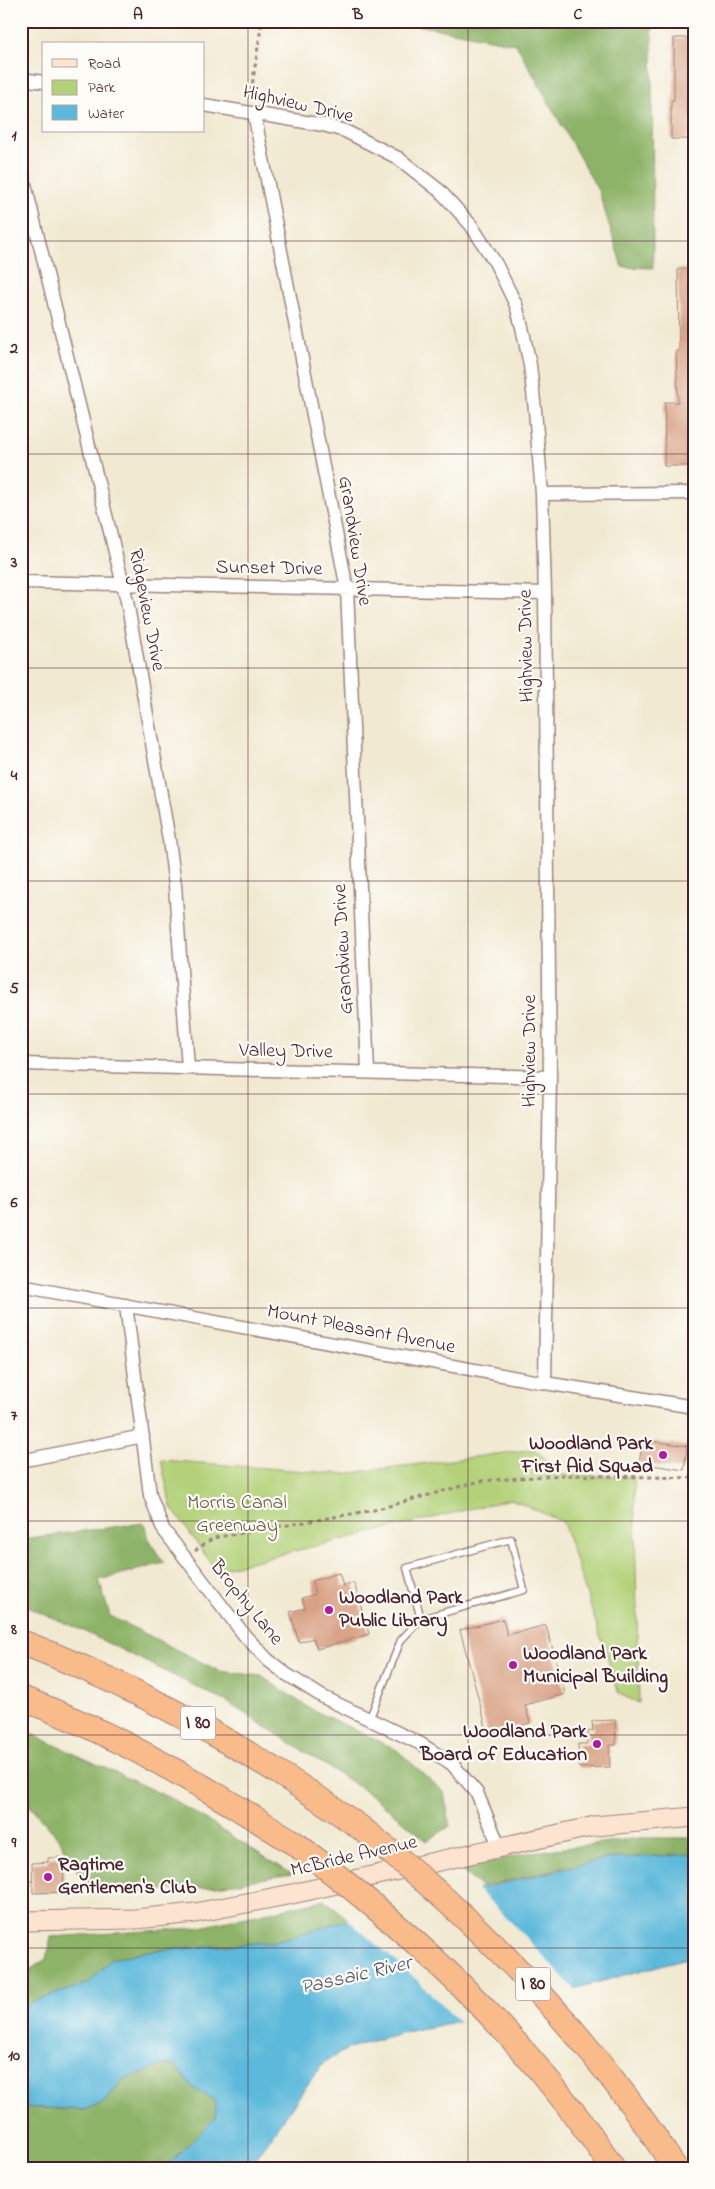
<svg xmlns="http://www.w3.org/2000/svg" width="715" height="2189" viewBox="0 0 715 2189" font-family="'Indie Flower',sans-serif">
<rect width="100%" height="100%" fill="#fdfcf7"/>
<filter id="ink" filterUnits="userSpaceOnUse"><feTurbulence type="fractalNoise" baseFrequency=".02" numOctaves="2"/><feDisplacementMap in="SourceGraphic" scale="10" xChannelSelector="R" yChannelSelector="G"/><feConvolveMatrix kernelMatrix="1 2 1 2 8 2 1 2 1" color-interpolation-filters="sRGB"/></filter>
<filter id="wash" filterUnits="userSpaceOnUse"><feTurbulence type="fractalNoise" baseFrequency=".0096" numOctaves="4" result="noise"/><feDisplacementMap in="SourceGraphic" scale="20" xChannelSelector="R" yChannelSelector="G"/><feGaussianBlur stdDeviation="1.12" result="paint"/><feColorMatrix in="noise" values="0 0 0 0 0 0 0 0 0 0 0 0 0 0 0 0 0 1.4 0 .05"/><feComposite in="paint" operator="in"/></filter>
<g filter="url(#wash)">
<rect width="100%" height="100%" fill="#f1e9d1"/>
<path fill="#b2d178" stroke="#7e7852" d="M535,1449L562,1475L634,1477L639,1703L619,1694L563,1522L511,1499L216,1570L171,1507L161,1460L343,1474Z"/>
<path fill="#8db368" stroke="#6c694a" d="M396,21H652L653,268L622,267L599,192L516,44Z
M144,1523L150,1542L164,1563L99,1580L110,1616L219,1671L261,1676L309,1708L397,1750L444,1792L450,1826L427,1841L370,1794L227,1702L73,1626L21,1605V1539Z
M21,1729L172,1799L292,1874L204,1888L89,1893L60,1840L21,1796Z
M639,1838H694V1854L605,1859L481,1887L459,1869L533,1852Z
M325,1900L349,1920L273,1942L147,1951L111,1959L89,1983L30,2003L21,2010V1971L31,1969L46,1959L51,1937L196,1928Z
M163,2065H175L191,2086L216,2101L215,2118L165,2168H21V2107L85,2110L107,2100L122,2080Z"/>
<path fill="#5db9db" stroke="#546c83" d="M694,1854V1959H683L450,2023L400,2033L349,2048L323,2063L248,2168H165L215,2118L216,2101L191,2086L175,2065H163L122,2080L107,2100L85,2110L21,2107V2010L29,2003L89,1983L111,1959L147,1951L273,1942L341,1922L605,1859Z"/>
<path fill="#f1e9d1" d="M474,1886L512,1923L576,1991L460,2023L417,1980L346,1918Z"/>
<g id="blocks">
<path fill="#d9a285" d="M674,38H694V139H671V100H674Z
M678,269H694V466H664L665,402H678L676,351H679Z
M643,1440L687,1446L684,1470L639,1463Z
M339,1573L343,1586L354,1583L369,1634L317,1649L313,1638L299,1642L290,1612L305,1608L302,1598L315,1594L312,1581Z
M503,1619L507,1635L546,1625L565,1694L525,1705L530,1723L488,1734L460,1630Z
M615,1720L616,1745H609L610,1767L579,1768L578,1744H588V1731H593L592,1721Z
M63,1857L64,1892L33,1893L32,1863L48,1862V1858Z"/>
</g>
</g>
<g filter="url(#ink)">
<use href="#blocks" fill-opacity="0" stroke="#9e847e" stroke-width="1"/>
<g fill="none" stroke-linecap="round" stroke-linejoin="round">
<defs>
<path id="service" d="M369,1720L401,1640L421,1619L524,1590L511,1539L407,1568L421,1619"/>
<path id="minor" d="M21,79L44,82
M204,105L323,125L345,131L398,158L440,191L471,225L496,264L516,305L522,327L530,365L535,410L542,494L545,593L550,1077L545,1383
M254,113L347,589L368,1072
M21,168L127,601L169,840L175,885L188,1068
M542,494L694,493
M21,582L545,593
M21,1064L550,1077
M21,1286L545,1383L694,1407
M126,1305L150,1495L163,1529L245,1636L268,1660L286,1674L323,1697L421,1744L452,1764L477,1793L500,1848
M21,1461L143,1436"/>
<path id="secondary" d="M21,1921L136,1919L195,1913L292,1894L595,1826L694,1817"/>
<path id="motorway" d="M21,1642C143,1689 255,1752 361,1828
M21,1698C119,1735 208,1788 297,1845"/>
</defs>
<use href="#service" stroke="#9e847e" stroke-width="9"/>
<use href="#minor" stroke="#9e847e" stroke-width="15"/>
<use href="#secondary" stroke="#9e847e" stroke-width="21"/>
<use href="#motorway" stroke="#9e847e" stroke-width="26"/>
<path stroke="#9e847e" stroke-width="3" stroke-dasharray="4 4" stroke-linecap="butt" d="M250,99L262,21
M195,1551L213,1538L374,1510L480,1481L562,1475L694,1478"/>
<use href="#service" stroke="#fff" stroke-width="6"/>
<use href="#minor" stroke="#fff" stroke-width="12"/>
<use href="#secondary" stroke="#fde4d1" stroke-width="19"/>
<use href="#motorway" stroke="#fabb8b" stroke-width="24"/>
<defs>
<path id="motorway-bridge" d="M361,1828C483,1925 591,2036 675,2168
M297,1845C418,1936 529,2041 613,2168"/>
</defs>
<use href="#motorway-bridge" stroke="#9e847e" stroke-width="26" stroke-linecap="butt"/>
<use href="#motorway-bridge" stroke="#fabb8b" stroke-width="24"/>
</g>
</g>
<path fill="none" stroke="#4a1f2b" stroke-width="1" stroke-opacity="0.55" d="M248,21V2168M468,21V2168M21,241H694M21,454H694M21,668H694M21,881H694M21,1094H694M21,1308H694M21,1521H694M21,1735H694M21,1948H694"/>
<g fill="#b5179e" stroke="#fdfcf7" stroke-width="2">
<circle cx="663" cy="1455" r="5"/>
<circle cx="329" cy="1610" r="5"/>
<circle cx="513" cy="1665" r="5"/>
<circle cx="597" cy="1744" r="5"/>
<circle cx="48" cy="1877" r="5"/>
</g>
<g text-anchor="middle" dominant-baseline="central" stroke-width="4.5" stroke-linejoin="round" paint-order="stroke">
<g fill="#fdfcf7" stroke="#806168" stroke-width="1">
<rect x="180.5" y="1706.5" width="35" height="33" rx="4"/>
<rect x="515.5" y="1967.5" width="35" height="33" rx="4"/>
</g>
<g font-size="19" font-weight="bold" fill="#4a1f2b">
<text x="198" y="1723">I 80</text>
<text x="533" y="1984">I 80</text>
</g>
<g font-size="20" fill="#4a1f2b" stroke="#fdfcf7">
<text transform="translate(298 105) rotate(13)">Highview Drive</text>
<text transform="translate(354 541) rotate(81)">Grandview Drive</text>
<text transform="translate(269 569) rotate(1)">Sunset Drive</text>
<text transform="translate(146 610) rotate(79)">Ridgeview Drive</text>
<text transform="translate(527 646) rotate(-91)">Highview Drive</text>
<text transform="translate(344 949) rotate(-93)">Grandview Drive</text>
<text transform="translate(530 1051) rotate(-90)">Highview Drive</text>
<text transform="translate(286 1052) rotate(1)">Valley Drive</text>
<text transform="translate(361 1330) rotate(11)">Mount Pleasant Avenue</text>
<text transform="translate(246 1603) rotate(51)">Brophy Lane</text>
<text transform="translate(354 1857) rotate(-13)">McBride Avenue</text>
</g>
<g font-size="20" font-weight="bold" fill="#4a1f2b" stroke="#fdfcf7" text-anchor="start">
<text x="653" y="1444" text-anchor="end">Woodland Park<tspan x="653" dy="23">First Aid Squad</tspan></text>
<text x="339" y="1598">Woodland Park<tspan x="339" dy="23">Public Library</tspan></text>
<text x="523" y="1654">Woodland Park<tspan x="523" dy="23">Municipal Building</tspan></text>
<text x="587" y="1732" text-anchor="end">Woodland Park<tspan x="587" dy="23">Board of Education</tspan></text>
<text x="58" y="1865">Ragtime<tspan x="58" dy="23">Gentlemen's Club</tspan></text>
</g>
<g font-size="20" fill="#695442" stroke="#fdfcf7">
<text x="237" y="1503">Morris Canal<tspan x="237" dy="23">Greenway</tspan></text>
</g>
<g font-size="21" font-style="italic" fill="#515569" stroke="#fdfcf7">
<text transform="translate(356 1976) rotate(-13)">Passaic River</text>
</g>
</g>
<rect width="715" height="2189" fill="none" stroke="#fdfcf7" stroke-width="55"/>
<rect x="42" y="42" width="162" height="90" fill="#fdfcf7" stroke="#b5a4a5"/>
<rect x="52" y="59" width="25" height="8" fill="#fde4d1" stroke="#b5a4a5"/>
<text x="88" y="68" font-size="15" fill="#4a1f2b">Road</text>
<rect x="52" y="80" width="25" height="15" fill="#b2d178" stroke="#b5a4a5"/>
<text x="88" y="92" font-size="15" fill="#4a1f2b">Park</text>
<rect x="52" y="105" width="25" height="15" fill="#5db9db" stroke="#b5a4a5"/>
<text x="88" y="118" font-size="15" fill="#4a1f2b">Water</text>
<rect x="28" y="28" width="660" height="2134" fill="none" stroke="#4a1f2b" stroke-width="2"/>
<g font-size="16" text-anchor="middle" font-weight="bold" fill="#4a1f2b">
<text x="138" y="19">A</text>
<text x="358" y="19">B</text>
<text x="578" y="19">C</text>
<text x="14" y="140">1</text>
<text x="14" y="353">2</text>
<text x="14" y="567">3</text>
<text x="14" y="780">4</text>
<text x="14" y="993">5</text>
<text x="14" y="1207">6</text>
<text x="14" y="1420">7</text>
<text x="14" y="1634">8</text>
<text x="14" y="1847">9</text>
<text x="14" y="2060">10</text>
</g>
</svg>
